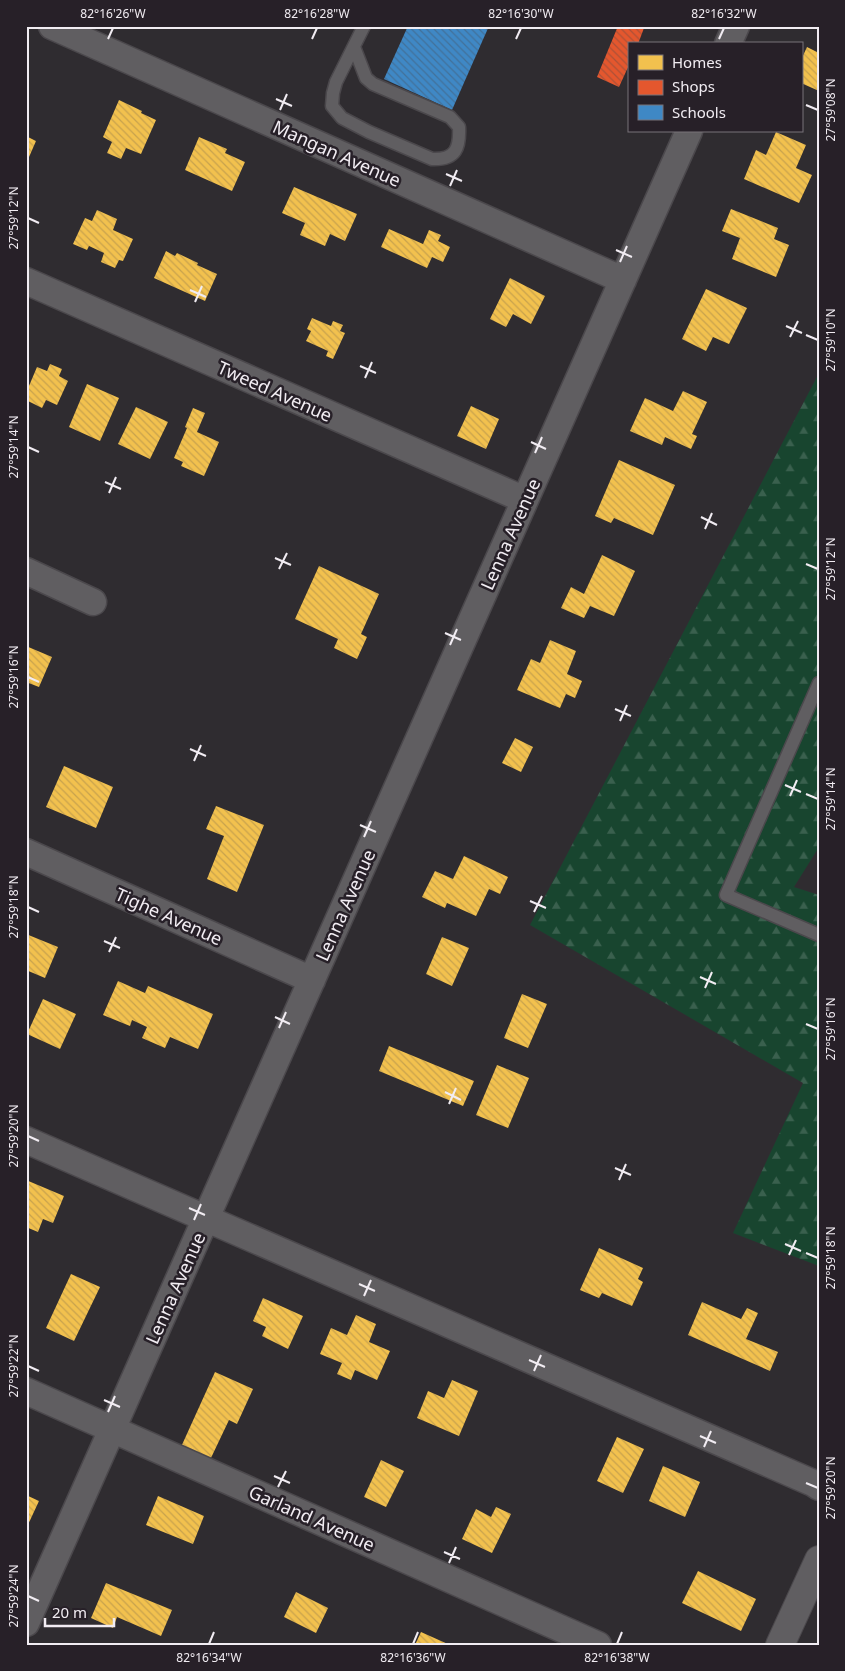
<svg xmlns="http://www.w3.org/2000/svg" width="845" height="1671" viewBox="0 0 845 1671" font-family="'Noto Sans',sans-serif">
<defs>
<pattern id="forest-firs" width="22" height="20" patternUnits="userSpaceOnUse" patternTransform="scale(1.25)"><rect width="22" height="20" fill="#18452f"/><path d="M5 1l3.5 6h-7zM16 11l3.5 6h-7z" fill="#3a604e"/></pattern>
<pattern id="homes-back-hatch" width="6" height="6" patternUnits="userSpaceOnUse" patternTransform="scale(1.25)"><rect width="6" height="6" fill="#f2c14e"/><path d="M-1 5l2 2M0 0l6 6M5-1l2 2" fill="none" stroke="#c8a24d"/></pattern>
<pattern id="shops-back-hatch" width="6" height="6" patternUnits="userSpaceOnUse" patternTransform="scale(1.25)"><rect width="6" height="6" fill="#e4572e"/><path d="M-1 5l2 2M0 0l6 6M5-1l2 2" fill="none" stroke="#ad5137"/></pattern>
<pattern id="schools-back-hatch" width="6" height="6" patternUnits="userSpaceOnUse" patternTransform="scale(1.25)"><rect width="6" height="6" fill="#3f88c5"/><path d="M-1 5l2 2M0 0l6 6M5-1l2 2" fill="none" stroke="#42719a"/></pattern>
</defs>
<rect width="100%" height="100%" fill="#2f2c30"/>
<path fill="url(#forest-firs)" d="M819,373V847L794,887L819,895V1266L733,1233L803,1083L530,925Z"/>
<path fill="url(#homes-back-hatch)" d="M807,47L819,53V91L801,83V60Z
M119,100L142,111L141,113L156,120L141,154L126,148L121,159L107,153L112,142L103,137Z
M776,132L806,145L796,168L812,175L799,203L744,179L756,150L766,155Z
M26,136L36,141L26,164Z
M199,137L227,149L225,153L245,162L232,191L185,170Z
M294,187L357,214L345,241L330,234L325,246L300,235L305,223L282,213Z
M731,209L778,228L774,239L789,245L776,277L732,259L740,238L722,231Z
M97,210L117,219L113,230L133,239L123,261L119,260L115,268L101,262L104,253L89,246L87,250L73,244L85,218L92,221Z
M389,229L423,244L429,230L441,235L438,241L450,247L443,262L432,257L427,268L381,247Z
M166,251L175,256L177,253L198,263L197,265L217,274L205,301L154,278Z
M510,278L545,296L531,324L513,314L506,327L490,319Z
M706,289L747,308L729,344L713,337L706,351L682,339Z
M312,318L331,326L333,321L343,325L340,331L345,333L333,359L326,356L328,351L306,341L311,331L307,329Z
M50,364L62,369L59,376L68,381L57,405L46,400L42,408L26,400V393L37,367L47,371Z
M87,384L119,398L100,441L69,427Z
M683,391L707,402L692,434L697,436L691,449L665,437L662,445L630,431L645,398L673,411Z
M471,406L499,419L486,449L457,436Z
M136,407L168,422L150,459L118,444Z
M193,408L205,413L197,432L219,442L204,476L181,466L183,462L174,458L187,428L185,427Z
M619,460L675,485L653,535L614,518L611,523L595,516Z
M602,555L635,571L614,616L590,606L584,618L561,608L571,587L584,594Z
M319,566L379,594L361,634L367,637L357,659L334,648L338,639L295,619Z
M550,640L576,651L567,674L582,681L575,698L566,694L560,708L517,690L531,659L540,663Z
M26,646L52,657L39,687L26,682Z
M515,738L533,747L521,772L502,763Z
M64,766L113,787L96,828L46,807Z
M216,806L264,825L237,892L207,879L224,836L206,829Z
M464,856L508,877L500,894L489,889L476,916L447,903L445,908L422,897L435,871L453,879Z
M26,934L58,947L45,978L26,970Z
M442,937L469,948L452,986L426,974Z
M118,981L145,993L148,986L213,1014L198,1049L170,1037L165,1048L142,1038L147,1027L132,1020L130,1026L103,1015Z
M522,994L547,1004L528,1048L504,1038Z
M43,999L76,1014L60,1049L27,1034Z
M389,1046L474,1081L463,1106L379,1071Z
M497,1065L529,1078L508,1128L476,1115Z
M26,1180L64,1196L53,1223L43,1219L38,1232L26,1227Z
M599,1248L643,1268L638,1279L643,1282L632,1306L602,1293L599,1298L580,1290Z
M71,1274L100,1287L74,1341L46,1328Z
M263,1298L303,1316L288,1349L262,1336L266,1327L253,1321Z
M702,1302L741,1319L747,1308L758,1313L746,1339L778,1352L770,1371L688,1335Z
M356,1315L376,1324L369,1342L390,1351L377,1380L355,1370L351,1380L337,1374L342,1363L320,1354L331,1328L347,1335Z
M215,1372L253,1389L237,1424L229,1420L210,1460L181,1447Z
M452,1380L478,1391L459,1436L417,1418L428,1391L444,1398Z
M617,1437L644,1449L623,1493L597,1481Z
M381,1460L404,1471L386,1507L364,1497Z
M663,1466L700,1482L685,1517L649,1501Z
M26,1495L39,1501L26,1529Z
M158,1496L204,1516L193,1544L146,1525Z
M496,1507L511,1514L492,1553L462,1539L476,1509L491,1517Z
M698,1571L756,1599L741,1631L682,1603Z
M106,1583L172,1610L161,1636L117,1617L113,1628L91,1618Z
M296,1592L328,1608L316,1633L284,1617Z
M421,1632L450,1645H415Z"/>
<path fill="url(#shops-back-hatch)" d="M618,26H640L644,28L638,44H629V65L619,87L597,77Z"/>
<path fill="url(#schools-back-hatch)" d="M408,26H489L452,110L384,79Z"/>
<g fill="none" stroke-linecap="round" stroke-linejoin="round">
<defs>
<path id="service" d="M354,47L366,78L373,84L450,117L459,127C460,148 456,160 432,159L369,132L342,118L332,106L333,93L336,82L364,26
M819,683L726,895L819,935"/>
<path id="minor" d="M52,26L623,280
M728,44L736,26
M26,281L525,500
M26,571L93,602
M26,852L312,980
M26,1140L813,1483L819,1487
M26,1391L598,1645
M26,1623L689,131"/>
<path id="tertiary" d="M780,1645L819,1560"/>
</defs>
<use href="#service" stroke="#4b484c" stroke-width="15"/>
<use href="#minor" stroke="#4b484c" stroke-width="29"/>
<use href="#tertiary" stroke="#4b484c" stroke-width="30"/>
<use href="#service" stroke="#605e61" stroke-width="12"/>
<use href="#minor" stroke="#605e61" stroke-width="26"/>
<use href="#tertiary" stroke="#605e61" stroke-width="28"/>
</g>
<path fill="none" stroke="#f1ecf2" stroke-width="2" d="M108,39L113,28M312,39L317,28M516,39L521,28M719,39L724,28M276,99L292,106M806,105L818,110M280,110L287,94M446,174L462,181M450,186L457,170M28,218L39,223M616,250L632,257M620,262L627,246M190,290L206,297M195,302L202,286M786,326L802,333M806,335L818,340M790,337L798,321M360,366L376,373M365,378L372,362M531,442L546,449M28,447L39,452M535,453L542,437M105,482L121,489M109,493L116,477M701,517L717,525M705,529L712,513M275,558L291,565M806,564L818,569M279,569L287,553M445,633L461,640M450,645L457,629M28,677L39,682M615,709L631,716M620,721L627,705M190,749L206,756M194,761L201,745M785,785L801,792M806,794L818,799M790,796L797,780M360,825L376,832M364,837L371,821M530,901L546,908M28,907L39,912M534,912L542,896M104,941L120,948M109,952L116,937M700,977L716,984M705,988L712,972M275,1017L290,1024M806,1024L818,1029M279,1028L286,1012M445,1092L461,1100M449,1104L456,1088M28,1136L39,1141M615,1168L631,1175M619,1180L626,1164M189,1208L205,1215M194,1220L201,1204M785,1244L801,1251M806,1253L818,1258M789,1255L796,1240M359,1284L375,1291M364,1296L371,1280M529,1360L545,1367M28,1366L39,1371M534,1371L541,1355M104,1400L120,1407M108,1412L115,1396M700,1436L716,1443M704,1447L711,1431M274,1476L290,1483M806,1483L818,1488M278,1487L286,1471M444,1552L460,1559M449,1563L456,1547M28,1596L39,1601M209,1644L214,1632M413,1644L418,1632M617,1644L622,1632"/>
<g text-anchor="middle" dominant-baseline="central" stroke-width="5" stroke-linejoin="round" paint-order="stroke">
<g font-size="18" fill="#f1ecf2" stroke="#272028">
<text transform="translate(337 153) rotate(24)">Mangan Avenue</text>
<text transform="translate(275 391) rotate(24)">Tweed Avenue</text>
<text transform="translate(510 534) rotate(-66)">Lenna Avenue</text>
<text transform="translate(345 905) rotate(-66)">Lenna Avenue</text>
<text transform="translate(169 916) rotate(24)">Tighe Avenue</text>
<text transform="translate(175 1288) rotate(-66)">Lenna Avenue</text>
<text transform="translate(312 1518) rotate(24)">Garland Avenue</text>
</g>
</g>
<rect width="845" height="1671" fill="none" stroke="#272028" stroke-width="55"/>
<rect x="628" y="42" width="175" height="90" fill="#272028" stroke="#787279"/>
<rect x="638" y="55" width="25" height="15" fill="#f2c14e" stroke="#787279"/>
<text x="672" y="68" font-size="15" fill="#f1ecf2">Homes</text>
<rect x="638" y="80" width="25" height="15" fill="#e4572e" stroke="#787279"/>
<text x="672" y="92" font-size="15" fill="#f1ecf2">Shops</text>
<rect x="638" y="105" width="25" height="15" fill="#3f88c5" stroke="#787279"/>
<text x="672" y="118" font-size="15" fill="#f1ecf2">Schools</text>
<path d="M45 1618v8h69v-8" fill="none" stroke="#f1ecf2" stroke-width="2.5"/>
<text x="52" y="1618" font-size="15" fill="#f1ecf2" stroke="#272028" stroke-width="4" paint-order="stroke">20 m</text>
<rect x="28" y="28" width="790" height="1616" fill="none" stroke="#f1ecf2" stroke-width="2"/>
<g font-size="12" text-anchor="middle" fill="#f1ecf2">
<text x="113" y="18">82°16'26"W</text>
<text x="317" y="18">82°16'28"W</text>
<text x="521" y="18">82°16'30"W</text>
<text x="724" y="18">82°16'32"W</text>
<text transform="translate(831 110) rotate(-90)" y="4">27°59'08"N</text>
<text transform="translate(14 218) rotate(-90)" y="4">27°59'12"N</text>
<text transform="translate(831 340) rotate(-90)" y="4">27°59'10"N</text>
<text transform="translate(14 447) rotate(-90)" y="4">27°59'14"N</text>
<text transform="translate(831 569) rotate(-90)" y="4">27°59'12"N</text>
<text transform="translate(14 677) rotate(-90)" y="4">27°59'16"N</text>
<text transform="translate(831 799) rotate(-90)" y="4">27°59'14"N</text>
<text transform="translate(14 907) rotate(-90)" y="4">27°59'18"N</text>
<text transform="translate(831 1029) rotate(-90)" y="4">27°59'16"N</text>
<text transform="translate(14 1136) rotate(-90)" y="4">27°59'20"N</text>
<text transform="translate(831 1258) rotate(-90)" y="4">27°59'18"N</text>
<text transform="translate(14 1366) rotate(-90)" y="4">27°59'22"N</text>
<text transform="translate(831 1488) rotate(-90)" y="4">27°59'20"N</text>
<text transform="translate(14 1596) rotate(-90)" y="4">27°59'24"N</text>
<text x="209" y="1662">82°16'34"W</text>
<text x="413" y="1662">82°16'36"W</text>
<text x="617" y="1662">82°16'38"W</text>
</g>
</svg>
